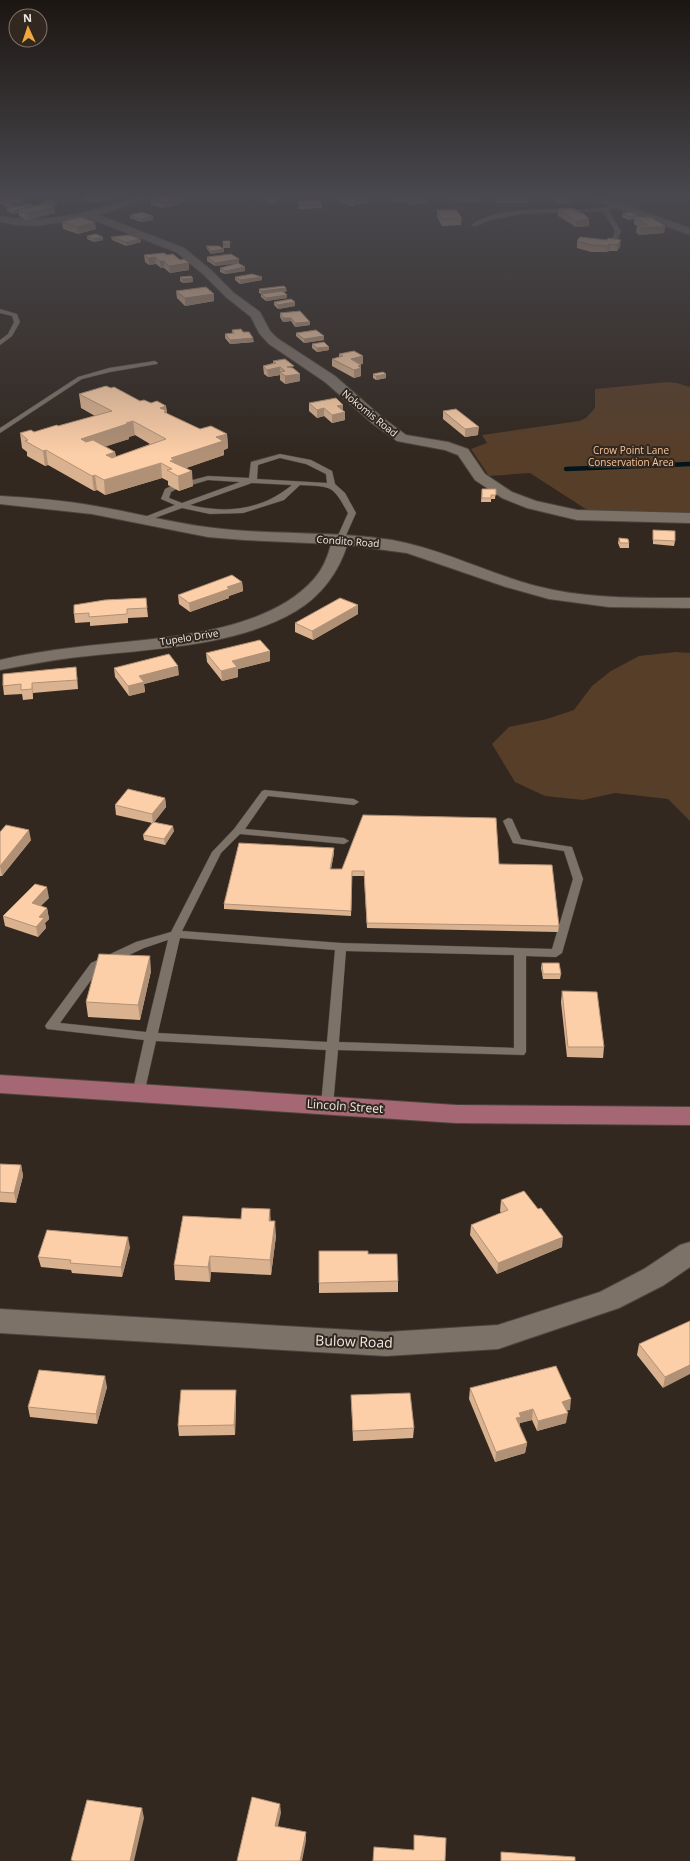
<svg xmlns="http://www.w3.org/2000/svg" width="690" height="1861" viewBox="0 0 690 1861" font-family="'Open Sans',sans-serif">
<rect width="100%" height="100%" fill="#322820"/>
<path fill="#573e29" d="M667,382L677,383L690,387V518L595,515L530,473L489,476L471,449L487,443L482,435L579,421L586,418L595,408V389Z
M676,652L690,653V821L668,799L615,793L583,800L545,796L515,782L492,744L509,727L547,719L574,710L592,686L611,671L639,656Z"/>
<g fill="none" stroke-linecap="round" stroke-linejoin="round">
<path stroke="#02151a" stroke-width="4.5" d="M566,469L690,464"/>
<defs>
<path id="service" d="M630,202L632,205L608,210L621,231L616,244L613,246L610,244L615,231L603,211L521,214L490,220L474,227L471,225C499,204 557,211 590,209C604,208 617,205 630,202Z
M0,309L17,314L20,322L12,336L0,345V340L8,334L14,322L12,316L0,313Z
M155,361L158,363L157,364L110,372L82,379L0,433V428L78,377L109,368Z
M280,454L311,460L332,471L335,484L345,493L356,513L343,542L336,540L348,513C332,484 332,487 300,485L284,500L243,513L210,514L182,508L144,522L137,520L175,505L161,499L165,489L171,486L178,488L171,492L169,498L182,503L240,482L208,480L188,486L184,484L185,482L208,476L249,478L251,462ZM280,458L306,464L326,474L327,483L257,479L258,465ZM252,483L292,485C262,510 227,514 190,505Z
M265,790L354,799L359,802L354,805L268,796L245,829L344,838L349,841L344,844L240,834L221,853L182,931L341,943L552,949L573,879L564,851L513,843L503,821L508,818L512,819L521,839L572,847L583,879L562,953L556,957L526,956V1052L524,1055L338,1050L333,1105L331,1108H323L321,1105L326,1050L156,1041L144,1094L142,1097H134L132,1094L144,1040L47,1029L45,1026L47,1023L91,963L136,942L171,932L212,852L234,829L262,791ZM180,938L335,950L327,1042L158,1033ZM168,940L146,1032L60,1023L99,969L144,948ZM346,951L514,955V1048L339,1042Z"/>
<path id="minor" d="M142,195H158L99,215L184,248L211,270L234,293L260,312L270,331L277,338L335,376L383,418L406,435L448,442L468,449L485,474L512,492L536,501L577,510L690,513V523L577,520L527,508L502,498L475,480L458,455L445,450L397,441L373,424L325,382L269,344L259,333L251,317L226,297L203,274L176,252L88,218L36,226L17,225L0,222V216C49,225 96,211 142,195Z
M581,195H597L690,228V235Z
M0,496C32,498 63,500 95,506C137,513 179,525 223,529C279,535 336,531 392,540C442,549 487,573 536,586C586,599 639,598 690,598V608L609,607L549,599L506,587L407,553L347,545C339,572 321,596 296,611C236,647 147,649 78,657C52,660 26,665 0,670V660C26,654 51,650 78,647C149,638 263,637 314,579C323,569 328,556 331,544L244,540L208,537L92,514L0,504Z
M690,1242V1267L664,1285L619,1308L498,1349L386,1356L0,1333V1309L386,1332L498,1325L600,1292L644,1269L680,1245Z"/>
<path id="primary" d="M0,1075L456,1105L690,1107V1125L456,1123L0,1093Z"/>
</defs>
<use href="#service" stroke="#4d453e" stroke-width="1"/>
<use href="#minor" stroke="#4d453e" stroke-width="2"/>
<use href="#primary" stroke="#4d453e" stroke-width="2"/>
<use href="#service" fill="#7d7268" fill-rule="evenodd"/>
<use href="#minor" fill="#7d7268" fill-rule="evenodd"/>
<use href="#primary" fill="#a56774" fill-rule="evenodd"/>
</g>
<path fill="#dab290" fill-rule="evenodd" d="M0,195H20L15,197L23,199V202L10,207H5L0,203Z
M162,195H183L184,201L179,202V204L162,208L151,205V199Z
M261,195H282L281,200H278L277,203H266V198H261Z
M392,195H426V203L409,205L408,202H394L392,199Z
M450,195H480L481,198V202L452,201L450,197Z
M549,195H566L571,199V203L558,204L549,197Z
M111,196V199L94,203L85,200V197Z
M495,196L529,199L528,203H497L495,199Z
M339,198L367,201V204H354V206H348L347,204H340Z
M298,201L322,205V208L299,209L298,204Z
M42,202H57V205L52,206L54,207L55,213L27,220L19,216V213L13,214L7,211V208L34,206L43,204Z
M558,209L589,226L576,227L558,216Z
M437,210L462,218L461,225L442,226L437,217Z
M622,214L637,217L665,226L664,233L639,235L636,232L637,226L634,224V219L629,220L622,217Z
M130,215L153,220L141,222L130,218Z
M62,222L96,229L78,234L63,229Z
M87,236L103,240L94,242L87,239Z
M111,237L140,239L141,242L126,246L112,240Z
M607,240L620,247L617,251H609L607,252H591L577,248V241Z
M230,241V248H223V244Z
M206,246L224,249V252L211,254L207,249Z
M164,253L189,270L170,273L164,268H161L156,264L149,265L145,262L144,255Z
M207,257L239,259V263L215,266L207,261Z
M220,268L245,271L225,274L220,272Z
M180,277L193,278V282L183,283L180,281Z
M235,277H262V280L240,284L235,280Z
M259,289L287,291L284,292L287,295V298L266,301L261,297V294L259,293Z
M176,291L214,301L185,306L177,298Z
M274,302L295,306L278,309L274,305Z
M280,313L310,325L295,327L291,321L283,322L280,317Z
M232,330L243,332L254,342L230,344L225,338V334L232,333Z
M296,333L324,340L304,343L296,336Z
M312,344L329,347V350L317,352L312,348Z
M339,354L363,364H360L361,365V376L354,378L332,366V359L339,357Z
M273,361L294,369L300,374V381L285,384L280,380V375L268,377L264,374L263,366L273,363Z
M373,374H386V378L376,380L373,378Z
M79,394L140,401L166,406L167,414L200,429L227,434L228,448L224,450V455L186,468L193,486L179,491L168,485V481L162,478L105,495L97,490L94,491L48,465L45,466L27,456V452L22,448L20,433L34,432L58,426L95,416L81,408ZM135,435L150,444L116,457L115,452L105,446L129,439V437Z
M309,403L343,405V411L345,420L332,423L324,416L317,418L309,411Z
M443,411L478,435L465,437L443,419Z
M482,489H496L495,499H491V502H481Z
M653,530L675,541L674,546L653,544Z
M619,538L629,543V548H620L618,543Z
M242,582L243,591L229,596V598L190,612L179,604L178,595Z
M146,598L148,617L128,618V623L90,626V622L75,623L74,614Z
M358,605V614L313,640L295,632V623Z
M206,653L270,661L238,669V677L222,681L207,662Z
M114,668L179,675L144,684L145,692L129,696L115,677Z
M77,676L78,689L33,693V699L23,700L22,694L4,695L3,686Z
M165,798L166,807L154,822L174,831L165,845L144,840L143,835L152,823L116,815L115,805Z
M0,832L31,840L2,876H0Z
M334,853L331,869H342L499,864L559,926L558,932L367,928L364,876H352L351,916L224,909V904Z
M49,898L40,906L47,908L49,919L45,923L46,928L38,937L5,926L3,916Z
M542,963L561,974L560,979H543L541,968Z
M151,971L140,1020L88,1017L86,1002Z
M562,991L604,1047L603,1058L567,1057L561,1002Z
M0,1164L21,1165L23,1176L16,1203L0,1202Z
M501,1200L562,1247L497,1274L470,1235L471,1225L501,1213L500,1211Z
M271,1221L276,1236L271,1275L211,1272L210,1282L175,1280L174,1265Z
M130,1247L122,1277L72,1273L71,1270L41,1267L38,1257Z
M319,1251L368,1254L398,1281V1292L319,1293Z
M690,1321L663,1388L637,1355L639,1344Z
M107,1387L97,1424L30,1417L28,1407Z
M470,1388L570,1410H566V1423L537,1431L532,1420L520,1423V1427L527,1443L525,1453L495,1462L469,1399Z
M351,1395L414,1428L413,1438L353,1441Z
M236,1400L235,1435L179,1436L178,1426Z"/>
<path fill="#b19176" d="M6,195H20L0,200V197Z
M63,195H71V196L63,197Z
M180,195H183L184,201L179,202V204L162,208V202Z
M187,195H198V196L187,197Z
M111,196V199L94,203L93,200Z
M427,196L426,203L409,205V198Z
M23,199V202L10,207L9,204Z
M571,199V203L558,204V200Z
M57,202V205L47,207V204Z
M54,207L55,213L27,220L26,213Z
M18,210L19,213L13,214V211Z
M637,215V218L634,217V219L629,220V217Z
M153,216V220L141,222V219Z
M589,219V226L576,227V221Z
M95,222L96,229L78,234L77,227Z
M665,226L664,233L639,235L640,228Z
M103,237V240L94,242V239Z
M140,239L141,242L126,246V242Z
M621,240L620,247L617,251V245Z
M609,244V251L607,252L608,246Z
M224,249V252L211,254V251Z
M155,257L156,264L149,265L148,258Z
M239,259V263L215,266V263Z
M160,261H164V268H161Z
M189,263V270L170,273L169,266Z
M245,267V271L225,274V271Z
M262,277V280L240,284V280Z
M193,278V282L183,283L182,279Z
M286,288L287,291L262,295L261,291Z
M214,294V301L185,306V298Z
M287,295V298L266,301V298Z
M295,302V306L278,309V305Z
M283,318H291V321L283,322Z
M310,322V325L295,327V323Z
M324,336V340L304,343V339Z
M253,338L254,342L230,344V340Z
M329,347V350L317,352V348Z
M363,356V364L351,366V359Z
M361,365V376L354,378V370L358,366Z
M280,367V373V372V375L268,377L267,370Z
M300,374V381L285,384V376Z
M386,374V378L376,380V376Z
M343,405V413L337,406Z
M166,406L168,426L160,408Z
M324,408V416L317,418V410Z
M345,412V420L332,423V415Z
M133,421L135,435L129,437V439L83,454L81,439Z
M479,427L478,435L465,437V429Z
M227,434L228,448L224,450V455L172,473V469L170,461L171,458L216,437Z
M46,450L48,465L45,466L43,451Z
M115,452L117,467L106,455Z
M161,463L162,478L105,495L104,480Z
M192,471L193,486L179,491L178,476Z
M95,475L97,490L94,491L92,476Z
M242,582L243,591L229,596V598L190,612L189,603L227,587Z
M358,605V614L313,640L312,631Z
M270,651V661L238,669V677L222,681L221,671L232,661Z
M178,666L179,675L144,684L145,692L129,696L128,686L139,676Z
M32,683L33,693V699L32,689Z
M165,798L166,807L153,824L152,814Z
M173,826L174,831L165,845L164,839Z
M29,830L31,840L2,876L0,866Z
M334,848V853L330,874V869Z
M47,887L49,898L33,914L32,903Z
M47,908L49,919L45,923L46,928L38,937L36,927L39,917Z
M150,956L151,971L140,1020L138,1005Z
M21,1165L23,1176L16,1203L14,1193Z
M270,1209L271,1224L269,1221Z
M275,1221L276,1236L271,1275L270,1260Z
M128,1237L130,1247L122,1277L121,1267Z
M563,1237L562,1247L497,1274L498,1263Z
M210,1256L211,1272L210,1282L208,1267Z
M690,1365V1374L663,1388L665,1377Z
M105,1376L107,1387L97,1424L96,1414Z
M236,1390V1400L235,1435L234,1425Z
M571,1399L570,1410L561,1412L562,1402Z
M533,1409L532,1420L520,1423V1428L516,1418L519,1413Z
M568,1413L566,1423L537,1431L538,1421Z
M527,1443L525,1453L495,1462L496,1452Z
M280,1804L281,1813L276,1835L275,1826Z
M142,1808L144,1818L134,1861H130Z
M306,1832V1841L302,1861H300Z"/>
<path fill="#fdcfa8" stroke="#b19176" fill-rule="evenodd" d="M91,195H110L111,196L93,200L85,197Z
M162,195H180L176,197H179L162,202L151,199Z
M267,195H281V196H278L277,199H266Z
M394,195H426L427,196L409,198L408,195Z
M451,195H480L481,198L452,197Z
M526,195L529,199L497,200L495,196Z
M551,195H566L571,199L558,200Z
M17,196L23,199L9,204L4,203L0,200V199Z
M366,197L367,201H354V203H348L347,201H340L339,198Z
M52,200L57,202L47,204L42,202Z
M320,200L322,205H299L298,201Z
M46,203L54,207L26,213L18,210Z
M28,204L34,206L13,211L7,208Z
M573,208L580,213H583L589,219L576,221L558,209Z
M437,210H456L462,218L442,219Z
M142,212L153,216L141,219L130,215Z
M630,212L637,215L629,217L622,214Z
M80,217L95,222L77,227L62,222Z
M634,217H651L665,226L640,228L637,226L648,225Z
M96,234L103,237L94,239L87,236Z
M129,235L140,239L126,242L111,237Z
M580,237L607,240L608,238L621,240L617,245L609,244L608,246L591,245L577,241Z
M223,241H230V244H223Z
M206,246H219L224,249L211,251Z
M164,253L167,255L173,254L180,260L184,259L189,263L169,266L164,261H160L155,257L148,258L144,255Z
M231,254L239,259L215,263L207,257Z
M238,263L245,267L225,271L220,268Z
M252,274L262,277L240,280L235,277Z
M191,276L193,278L182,279L180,277Z
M284,286L286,288L261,291L259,289Z
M206,287L214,294L185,298L176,291Z
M282,291L287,295L266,298L261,294Z
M291,299L295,302L278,305L274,302Z
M300,311L310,322L295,323L291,318H283L280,313Z
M241,329L243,332H249L253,338L230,340L225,334L234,333L232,330Z
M316,330L324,336L304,339L296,333Z
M324,342L329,347L317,348L312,344Z
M354,351L363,356L351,359L361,365L358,366L361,368L354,370L332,359L343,356L339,354Z
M285,359L294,366L287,367L293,368L300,374L285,376L280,372L285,371L280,367L267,370L263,366L276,363L273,361Z
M383,372L386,374L376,376L373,374Z
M106,386L111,388L114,387L140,401L144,400L151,403L157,401L166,406L160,408L167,411L164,412L200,429L211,426L227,434L216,437L223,441L171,458L174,460L170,461L192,471L178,476L167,470L172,469L161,463L104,480L95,475L92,476L46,450L43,451L25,441L28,440L20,433L31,430L34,432L57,425L58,426L112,411L79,394ZM133,421L166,439L112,458L106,455L115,452L93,440L86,442L81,439L127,424L126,423Z
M336,398L343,405L337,406L345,412L332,415L324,408L317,410L309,403Z
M456,409L479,427L465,429L443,411Z
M482,489H496V495H491V498H482Z
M653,530L675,531V541L653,540Z
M619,538L628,539L629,543H620Z
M232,575L242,582L227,587L229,589L189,603L178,595Z
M146,598L147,608L127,609V614L89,617V613L74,614V605L105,600Z
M340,598L358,605L312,631L295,623Z
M260,640L270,651L232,661L237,667L221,671L206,653Z
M169,654L178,666L139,676L144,682L128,686L114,668Z
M76,667L77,680L32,683V689L21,690V684L3,686V674Z
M128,789L165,798L152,814L115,805Z
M363,815L496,818L499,864L552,865L559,926L367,923L364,871H352L351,911L224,904L239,843L334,848L330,869H342Z
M153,822L173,826L164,839L143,835Z
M6,825L29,830L0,866V832Z
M35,884L47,887L32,903L47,908L39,917L44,918L36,927L3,916Z
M99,954L150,956L138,1005L86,1002Z
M542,963H559L561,974H543Z
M562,991L597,992L604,1047H568Z
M0,1164L21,1165L14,1193L0,1192Z
M524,1191L538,1209L541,1208L563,1237L498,1263L471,1225L508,1210L501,1200Z
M242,1208L270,1209L269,1221H275L270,1260L210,1256L208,1267L174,1265L183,1216L241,1219Z
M47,1230L128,1237L121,1267L70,1263L71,1260L38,1257Z
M319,1251H368V1254H397L398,1281L319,1283Z
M690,1321V1365L665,1377L639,1344Z
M556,1366L571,1399L562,1402L568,1413L538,1421L533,1409L519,1413L521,1417L516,1418L527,1443L496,1452L470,1388Z
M39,1370L105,1376L96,1414L28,1407Z
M181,1390H236L234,1425L178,1426Z
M410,1393L414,1428L353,1431L351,1395Z
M252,1797L280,1804L275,1826L306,1832L300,1861H237Z
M87,1800L142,1808L130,1861H74L71,1860Z
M414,1835L446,1838L445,1861H373L374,1847L414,1850Z
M501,1852L575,1857V1861H501Z"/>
<linearGradient id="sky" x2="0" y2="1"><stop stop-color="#1c1612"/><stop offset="0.43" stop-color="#49484e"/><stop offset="1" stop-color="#49484e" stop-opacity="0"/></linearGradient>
<rect width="690" height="456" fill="url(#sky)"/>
<g text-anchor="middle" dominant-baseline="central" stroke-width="4" stroke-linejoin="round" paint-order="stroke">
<g font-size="10" fill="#f0e9e4" stroke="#322820">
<text transform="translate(370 413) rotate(39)">Nokomis Road</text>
<text transform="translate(348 541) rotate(4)">Condito Road</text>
<text transform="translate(189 637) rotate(-9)">Tupelo Drive</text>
</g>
<g font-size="10" fill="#f9c59a" stroke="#322820">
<text x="631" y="450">Crow Point Lane<tspan x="631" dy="12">Conservation Area</tspan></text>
</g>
<g font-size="12" fill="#f0e9e4" stroke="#322820">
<text transform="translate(345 1106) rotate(4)">Lincoln Street</text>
</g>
<g font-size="14" fill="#f0e9e4" stroke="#322820">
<text transform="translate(354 1341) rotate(2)">Bulow Road</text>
</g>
</g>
<g transform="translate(28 28) rotate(357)"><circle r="19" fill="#322820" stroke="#7e756e"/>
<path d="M0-3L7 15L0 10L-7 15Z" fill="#efa73e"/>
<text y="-6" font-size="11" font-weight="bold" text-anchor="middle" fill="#f0e9e4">N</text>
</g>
</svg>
